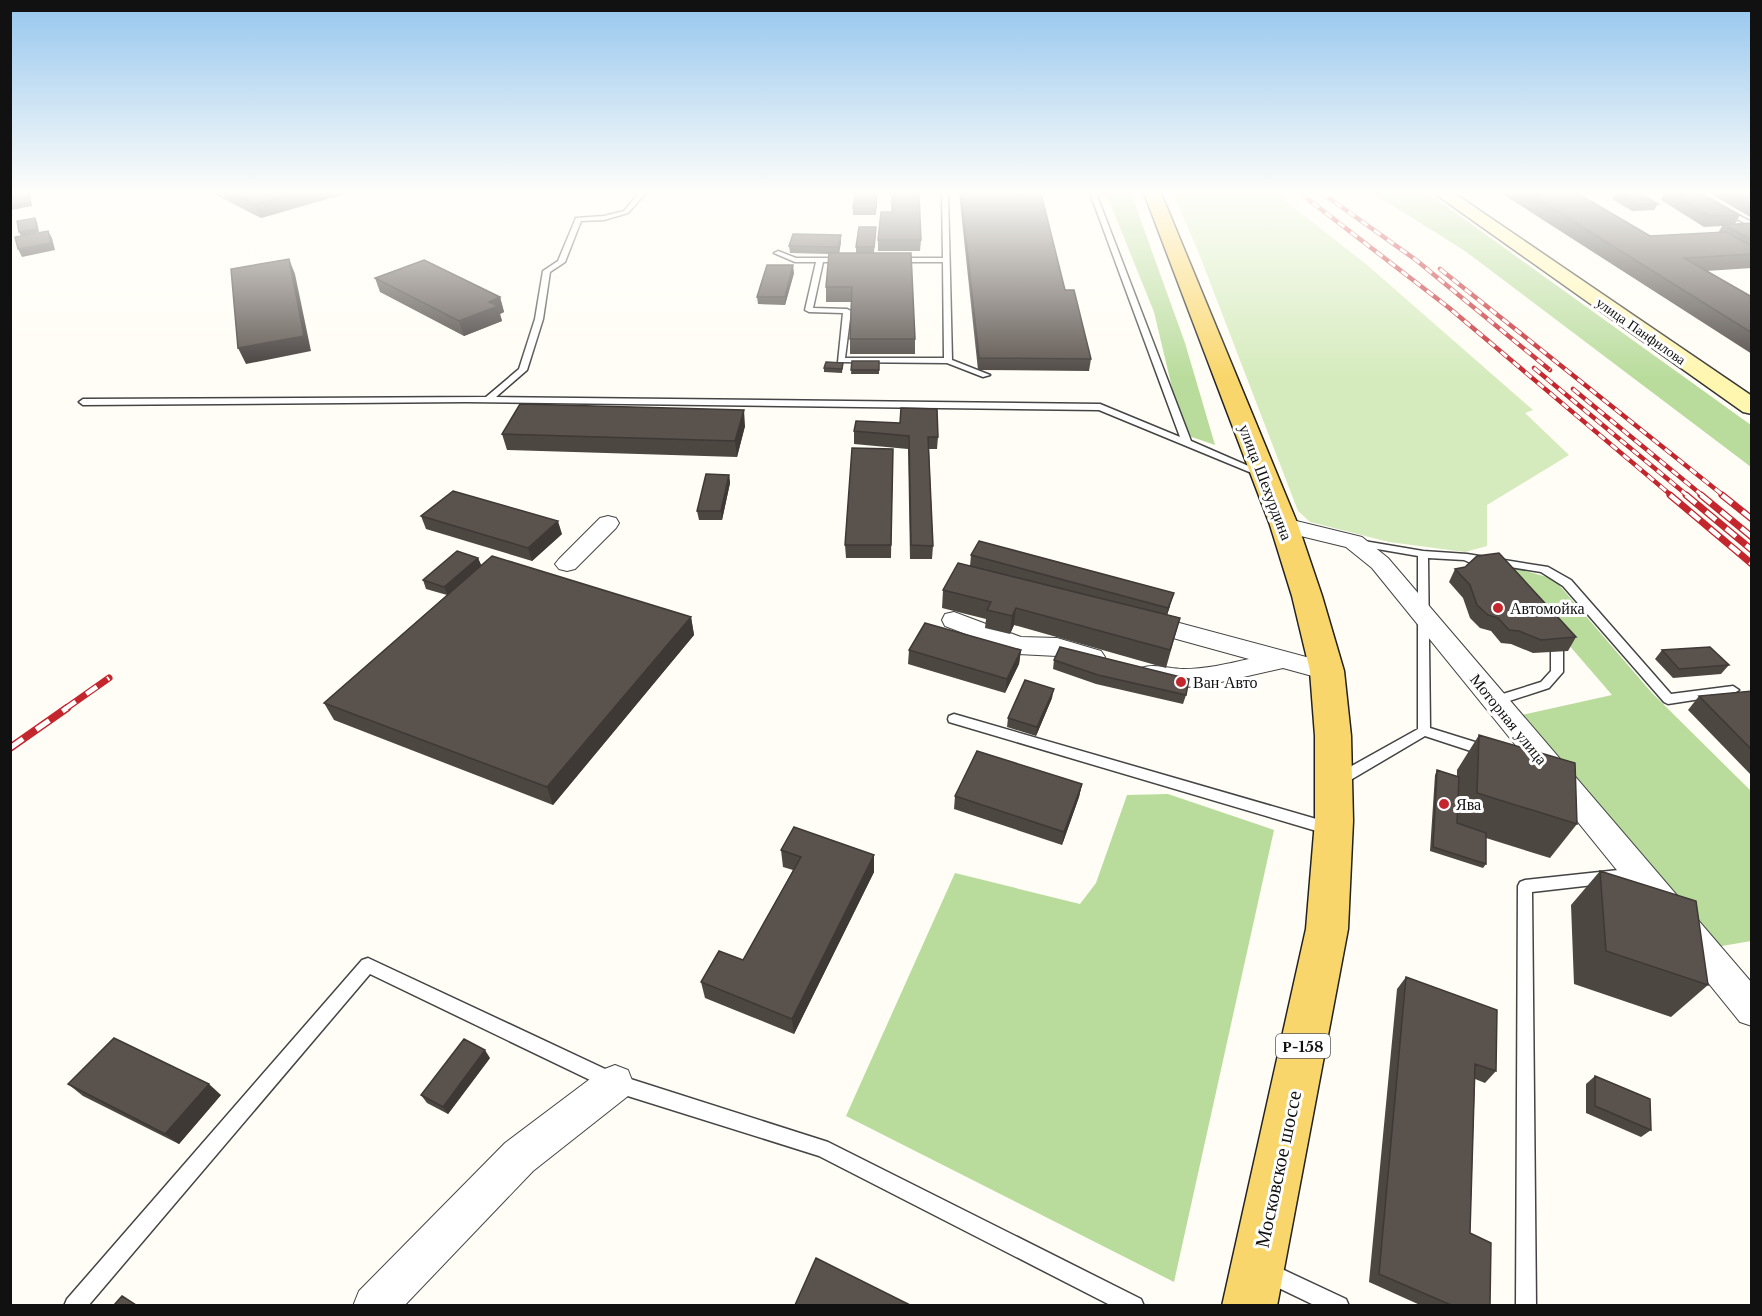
<svg xmlns="http://www.w3.org/2000/svg" width="1762" height="1316" viewBox="0 0 1762 1316" font-family="'Libre Baskerville',serif">
<rect width="100%" height="100%" fill="#fffdf5"/>
<path fill="#d5ebbd" d="M1173,193H1275L1366,264L1533,410L1525,413L1569,455L1487,505V546L1465,552L1389,542L1310,522L1298,511L1198,251Z"/>
<path fill="#b9dc9c" d="M1106,193H1131L1185,343L1215,445L1183,434L1154,312Z
M1373,193H1428L1751,425V467L1465,251Z
M1498,563L1554,579L1652,693L1751,791V941L1716,947L1517,716L1612,695Z
M1168,794L1274,830L1174,1282L846,1116L955,873L1080,904L1096,883L1127,795Z"/>
<g fill="none" stroke-linecap="round" stroke-linejoin="round">
<defs>
<path id="lane" d="M639,193H646L628,213L604,220L581,221L565,262L550,272L543,319L527,370L496,397L1100,404L1180,437L1090,193H1096L1191,441L1267,474L1262,477L1259,476L1099,410L466,402L83,405L79,402L83,399L486,397L519,369L535,319L543,271L558,261L576,218L604,216L624,211Z
M942,193H948L952,360L990,375L983,377L947,363L838,362L843,313L809,312L805,310L816,262H795L774,253L778,251L796,258H842L846,260L842,262H823L813,308L847,309L851,311L845,358H944L943,262H895L891,260L895,258H943Z
M1724,210H1728L1752,222V227L1724,212Z
M1358,540L1423,551L1467,554L1548,567L1571,580L1671,694L1733,686L1739,690L1733,694L1668,704L1664,702L1563,586L1541,572L1478,562L1473,564L1464,560L1428,558L1430,728L1491,747L1493,751L1491,755L1486,756L1425,736L1342,785L1337,786L1332,785L1330,781L1332,777L1418,729V556L1354,545L1353,543Z
M1557,647L1563,651V672L1549,688L1494,706L1490,704L1488,701L1490,698L1541,682L1551,671V651Z
M954,714L1330,823L1335,825L1337,829L1335,833L1330,835L949,722L948,719L949,716Z
M1637,868L1642,870L1644,874L1642,878L1637,880L1532,892L1536,1306H1516L1518,886L1520,882L1525,880Z
M368,958L618,1075L828,1142L1141,1299L1144,1306H1112L819,1156L615,1092L370,974L88,1306H64L67,1299L362,960Z
M1269,1263L1346,1299L1349,1306H1316L1262,1280L1259,1273L1262,1266Z"/>
<path id="street" d="M608,516L616,518L619,523L616,528L575,569L567,571L559,569L555,564L559,559L600,518Z
M1284,518L1362,537L1388,558L1752,983V1026L1740,1022L1372,568L1346,547L1276,530L1273,525L1276,520Z
M954,612L1021,637L1057,638L1101,651L1105,657L1101,663L1092,666L1057,656L1018,654L945,626L942,620L945,614Z
M1142,613L1336,665L1340,671L1336,677L1327,680L1283,668L1199,687L1166,686L1141,680L1137,674L1141,668C1155,663 1169,669 1183,669C1205,669 1227,664 1249,659L1133,627L1130,621L1133,615Z
M615,1065L628,1070L633,1083L628,1096L533,1171L404,1306H353L359,1291L505,1143L602,1070Z"/>
<path id="secondary" d="M1434,193H1454L1752,396V414L1743,412Z"/>
<path id="primary" d="M1144,193H1161L1298,525L1322,596L1344,671L1351,736L1353,821L1348,929L1277,1306H1222L1306,929L1315,821V736L1310,671L1292,596L1270,525Z"/>
</defs>
<use href="#lane" stroke="#444" stroke-width="3"/>
<use href="#street" stroke="#444" stroke-width="2"/>
<use href="#secondary" stroke="#333" stroke-width="3"/>
<use href="#primary" stroke="#222" stroke-width="3"/>
<use href="#lane" fill="#fff" fill-rule="evenodd"/>
<use href="#street" fill="#fff" fill-rule="evenodd"/>
<use href="#secondary" fill="#fff6b0" fill-rule="evenodd"/>
<use href="#primary" fill="#f9d66b" fill-rule="evenodd"/>
<defs>
<path id="rail-far2" d="M1300,193L1448,307L1672,496
M1322,193L1416,260L1550,370
M1440,269L1724,496
M1534,368L1688,496
M1573,389L1703,496"/>
<path id="rail-far1" d="M1670,495L1752,564
M1686,495L1752,550
M1701,495L1752,537
M1722,495L1752,519
M65,709L109,678"/>
<path id="rail" d="M10,748L67,708"/>
</defs>
<use href="#rail-far2" stroke="#c4262e" stroke-width="4.5"/>
<use href="#rail-far1" stroke="#c4262e" stroke-width="7"/>
<use href="#rail" stroke="#c4262e" stroke-width="8"/>
<use href="#rail-far2" stroke="#fff" stroke-width="3" stroke-dasharray="8" stroke-linecap="butt"/>
<use href="#rail-far1" stroke="#fff" stroke-width="4.5" stroke-dasharray="13" stroke-linecap="butt"/>
<use href="#rail" stroke="#fff" stroke-width="5" stroke-dasharray="16" stroke-linecap="butt"/>
</g>
<path fill="#4d4742" d="M212,193H344V194L261,218Z
M959,193H1041L1065,290L1091,359L1089,371L978,370Z
M1501,193H1577L1650,236L1718,233L1722,226L1704,227L1661,200L1664,193H1701L1740,215L1735,224L1752,223V268L1706,271L1752,297V354Z
M1615,193H1640L1658,204L1654,210L1632,211L1612,199Z
M1709,193H1752V218Z
M877,194L876,215H853V208Z
M892,212L921,240L920,251H878V240Z
M876,227L874,253L915,339V354H850V339L851,302H826V287L829,254L790,253L789,246L841,242L839,253H856V247Z
M794,273L785,305L758,304L757,297Z
M375,278L500,297L504,312L500,314L502,321L464,336L380,292Z
M852,361H879V374H851Z
M843,363L842,373L824,372V368Z
M745,426L737,457L507,450L502,434Z
M854,431L938,437L937,449H929L933,546L932,559H910L908,449L854,444Z
M893,449L891,558H846L845,545Z
M729,475L730,483L722,520H699L697,511Z
M421,516L562,534L532,561L426,529Z
M971,555L1170,606L1167,615L1180,618L1166,668L1014,625L1010,634L985,628L986,619L942,608L943,590L970,566Z
M478,558L481,565L691,617L694,635L553,805L334,720L324,703L447,595L426,589L423,580Z
M1455,569L1576,637L1568,651L1533,653L1511,644L1501,643L1491,631L1480,628L1470,618L1463,598L1449,582Z
M909,650H1021L1019,664L1005,693L908,664Z
M1662,650L1729,665L1721,674L1673,678L1655,659Z
M1054,660L1186,695L1183,704L1096,684L1053,669Z
M1752,691V776L1688,710L1699,696Z
M1052,698L1036,736L1007,727L1008,718Z
M1479,735L1577,824L1550,858L1486,838V864L1483,868L1430,851L1435,775L1437,770L1457,776V770Z
M1082,784L1079,797L1062,845L954,809L955,796Z
M781,850L874,872L794,1034L705,998L701,982L743,960L793,870L783,867Z
M1600,871L1708,985L1671,1017L1574,984L1571,905Z
M1406,977L1496,1071L1485,1083L1475,1079L1470,1233L1490,1305H1420L1369,1282L1397,989Z
M490,1058L448,1114L427,1103L421,1095Z
M1595,1076L1651,1130L1641,1137L1586,1113V1084Z
M68,1084L221,1095L179,1144L83,1096Z"/>
<path fill="#3f3936" d="M29,193H30L32,206L12,210L10,206Z
M295,193H344V194L261,218L255,205Z
M35,218L37,222L39,232L21,236L19,232Z
M48,231L52,238L55,250L22,257L18,249Z
M841,235V242L839,254L838,247Z
M289,259L295,274L311,351L246,364L238,348Z
M793,265L794,273L785,305V297Z
M500,297L504,312L500,314L502,321L464,336L459,321L489,302Z
M744,410L745,426L737,457L735,441Z
M729,475L730,483L722,520L721,511Z
M558,521L562,534L532,561L528,548Z
M478,558L482,567L448,596L444,587Z
M1174,593L1170,606L1165,621L1168,608Z
M1016,608L1014,625L1010,634L1012,616Z
M691,617L694,635L553,805L547,787Z
M1021,650L1019,664L1005,693L1007,679Z
M1054,689L1052,698L1036,736L1037,727Z
M1082,784L1079,797L1062,845L1064,832Z
M874,855V872L794,1034L792,1019Z
M485,1050L490,1058L448,1114L443,1107Z
M209,1084L221,1095L179,1144L165,1134Z"/>
<path fill="#5a524d" stroke="#3f3936" stroke-width="1.5" d="M29,193L30,203L10,206L11,194Z
M233,193H295L255,205Z
M892,193H919L921,240H878L881,212H892Z
M961,193H1041L1065,290H1074L1091,359L979,358Z
M1528,193H1577L1650,236L1726,232L1752,246V254L1684,258L1752,297V333Z
M1617,193H1640L1658,204H1636Z
M1671,193H1701L1740,215L1710,216Z
M1733,193H1752V204Z
M855,194H877L876,208H853Z
M35,218L37,229L19,232L17,221Z
M1752,223V240L1723,225Z
M859,227H876L874,247H856Z
M48,231L51,243L18,249L15,237Z
M793,234L841,235L838,247L789,246Z
M829,253H911L915,339H850L852,287H826Z
M289,259L304,336L238,348L231,269Z
M424,260L500,297L489,302L498,306L459,321L375,278Z
M767,265H793L785,297H757Z
M852,361H879V370H851Z
M826,362L843,363L842,369L824,368Z
M520,404L744,410L735,441L502,434Z
M901,408L937,409L938,437H928L933,546L911,545L909,436L854,431L856,421L900,423Z
M852,448L893,449L891,545H845Z
M706,474L729,475L721,511H697Z
M453,491L558,521L528,548L421,516Z
M979,541L1174,593L1168,608L971,555Z
M457,551L478,558L444,587L423,580Z
M1499,553L1576,637L1541,640L1519,631L1509,630L1498,618L1488,615L1477,605L1470,585L1455,569L1465,567L1477,556Z
M492,556L691,617L547,787L324,703Z
M958,563L1180,618L1170,650L1016,608L1012,616L987,610L991,602L943,590Z
M925,623L1021,650L1007,679L909,650Z
M1060,647L1189,679L1186,695L1098,675L1054,660Z
M1710,647L1729,665L1679,669L1662,650Z
M1025,680L1054,689L1037,727L1008,718Z
M1752,691V750L1699,696Z
M1479,735L1575,763L1577,824L1477,793Z
M977,751L1082,784L1064,832L955,796Z
M1437,770L1459,777L1457,823L1486,833V864L1433,847Z
M794,827L874,855L792,1019L701,982L719,951L743,960L801,857L781,850Z
M1600,871L1696,901L1708,985L1606,951Z
M1406,977L1497,1010L1496,1071L1475,1064L1470,1233L1491,1243L1490,1305H1451L1379,1274Z
M114,1038L209,1084L165,1134L68,1084Z
M464,1039L485,1050L443,1107L421,1095Z
M1595,1076L1650,1099L1651,1130L1595,1106Z
M816,1258L910,1305H795Z
M122,1296L136,1305H114Z"/>
<linearGradient id="sky" x2="0" y2="1"><stop stop-color="#95c6ee"/><stop offset="0.51" stop-color="#fffefa"/><stop offset="1" stop-color="#fffefa" stop-opacity="0"/></linearGradient>
<rect width="1762" height="378" fill="url(#sky)"/>
<g fill="#c4262e" stroke="#fff" stroke-width="2">
<circle cx="1498" cy="608" r="6"/>
<circle cx="1181" cy="682" r="6"/>
<circle cx="1444" cy="804" r="6"/>
</g>
<g text-anchor="middle" dominant-baseline="central" stroke-width="6" stroke-linejoin="round" paint-order="stroke">
<g font-size="14" fill="#111" stroke="#fff">
<text transform="translate(1641 331) rotate(35)">улица Панфилова</text>
</g>
<rect fill="#fff" stroke="#585858" stroke-width="1.5" x="1276" y="1034" width="54" height="24" rx="4.5"/>
<g font-size="15" font-weight="bold" fill="#111">
<text x="1303" y="1046">Р-158</text>
</g>
<g font-size="16" fill="#111" stroke="#fff">
<text transform="translate(1266 482) rotate(69)">улица Шехурдина</text>
<text transform="translate(1509 719) rotate(51)">Моторная улица</text>
</g>
<g font-size="16" fill="#111" stroke="#fff" text-anchor="start">
<text x="1510" y="608">Автомойка</text>
<text x="1193" y="682">Ван Авто</text>
<text x="1456" y="804">Ява</text>
</g>
<g font-size="20" fill="#111" stroke="#fff">
<text transform="translate(1278 1169) rotate(-78)">Московское шоссе</text>
</g>
</g>
<rect width="1762" height="1316" fill="none" stroke="#111111" stroke-width="24"/>
</svg>
